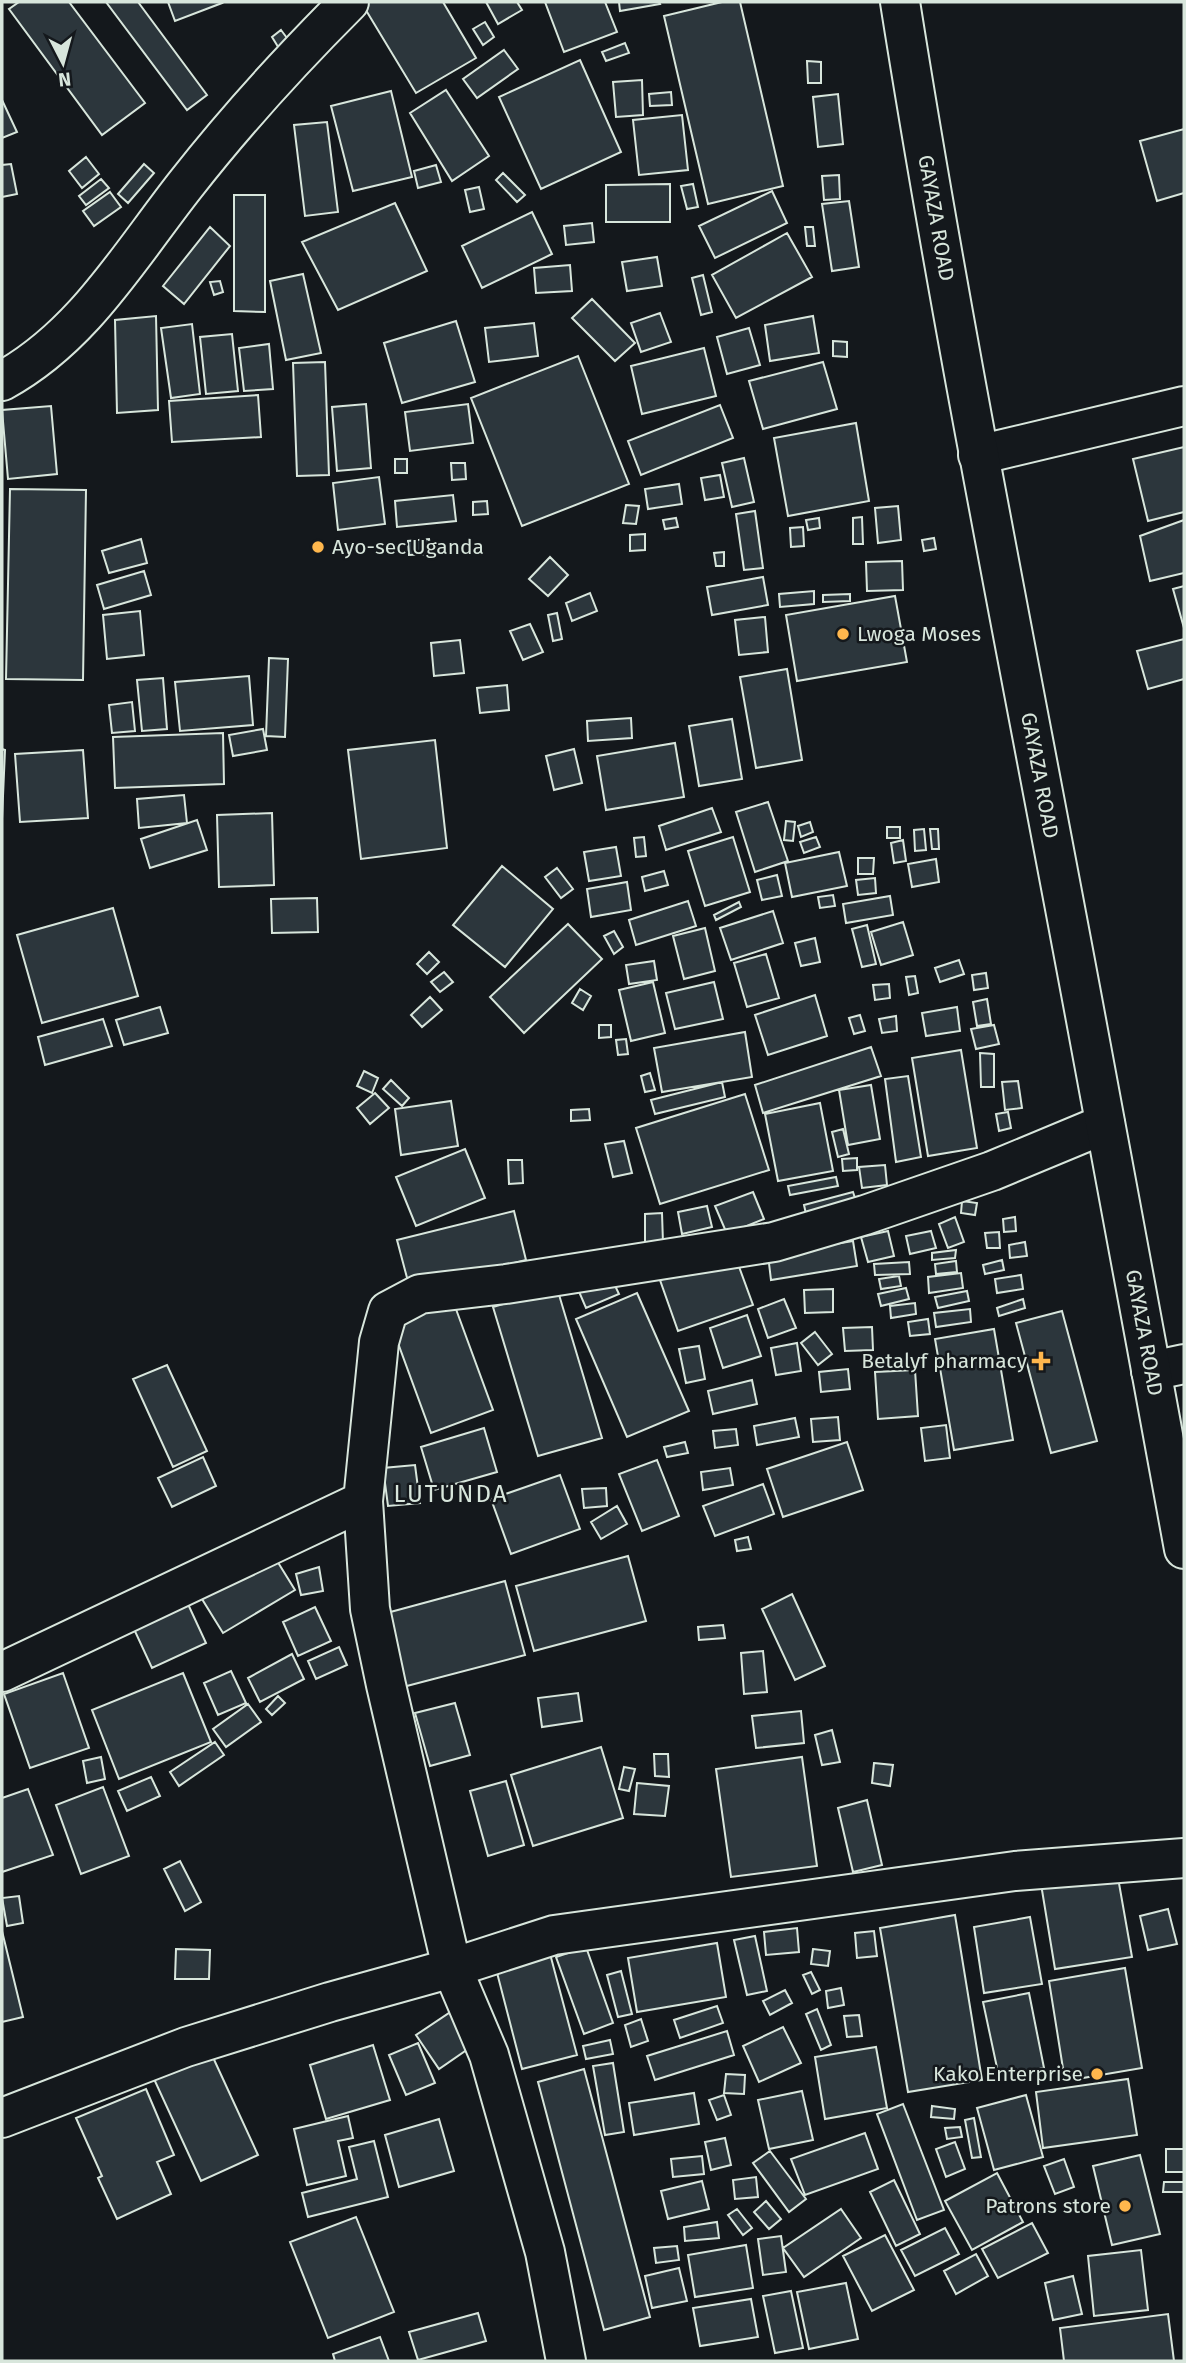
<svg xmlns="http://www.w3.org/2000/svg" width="1186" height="2363" viewBox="0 0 1186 2363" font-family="'Fira Sans',sans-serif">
<rect width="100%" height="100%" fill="#14181c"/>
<path fill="#2c363c" stroke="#d8e6dc" stroke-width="2" d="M19,2H69L145,103L102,135L9,9Z
M106,2H138L207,95L187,110Z
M168,2H221L222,3L175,21Z
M361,2H443L476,58L416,93Z
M486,2H517L522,10L498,24Z
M545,2H605L617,32L564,52Z
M619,2H659L660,4L620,11Z
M722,2H740L783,186L708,204L664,16Z
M485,22L494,37L483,45L473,29Z
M281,30L290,42L280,50L272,37Z
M625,43L629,53L606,61L602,52Z
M504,50L518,69L477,98L463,79Z
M580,60L621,152L541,189L499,97Z
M807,61L821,62V83H808Z
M642,80L643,115L616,117L613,82Z
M446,90L489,156L452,181L410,113Z
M391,91L412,177L353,191L331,106Z
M671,92L672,105L650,106L649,94Z
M838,94L843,144L818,147L813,97Z
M2,100L17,132L2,138Z
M682,115L688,170L639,175L633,120Z
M327,122L338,212L305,216L294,125Z
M1184,129V193L1157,201L1140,141Z
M86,157L99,174L82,188L69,171Z
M11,164L17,194L2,197V165Z
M144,164L154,173L128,203L118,194Z
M436,165L441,182L418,188L414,171Z
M503,173L525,195L517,202L496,180Z
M839,175L840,199L824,200L822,176Z
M101,179L109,188L86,205L79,196Z
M670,184V222H606V185Z
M693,184L698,207L687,209L681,186Z
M479,187L484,209L470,212L465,190Z
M772,191L787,223L715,258L699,226Z
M110,192L121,207L94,226L83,211Z
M234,195H265V312L234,311Z
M849,201L859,267L832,271L822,204Z
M395,203L427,271L338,310L302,242Z
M532,212L552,254L482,288L462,246Z
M592,223L594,242L566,245L564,226Z
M210,227L230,246L184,304L163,286Z
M805,227H813L815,246H807Z
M787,233L812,277L736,318L712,275Z
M657,257L662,286L627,291L622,262Z
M570,265L572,291L536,293L534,268Z
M303,274L321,353L286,360L270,281Z
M703,275L712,312L701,315L692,278Z
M220,281L223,292L214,295L210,282Z
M592,299L635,343L615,361L572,318Z
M660,313L671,342L641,352L631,323Z
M156,316L158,410L117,413L115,320Z
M813,316L819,353L770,361L765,325Z
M456,321L475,382L402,403L384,343Z
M534,323L538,356L489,362L485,328Z
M192,324L200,394L171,398L161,328Z
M749,328L760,365L727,374L717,337Z
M232,334L238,391L206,394L200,337Z
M833,341L847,342V357L833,356Z
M269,344L273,389L244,391L239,348Z
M704,348L716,396L642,414L631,366Z
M578,356L629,484L522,526L471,398Z
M325,362L329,475L297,476L293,363Z
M823,362L837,409L763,429L749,381Z
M258,395L261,437L172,442L169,401Z
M366,404L371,468L337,471L332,407Z
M468,404L473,443L410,451L405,412Z
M720,405L733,438L641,475L628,441Z
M51,406L57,474L8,479L2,410Z
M856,423L869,501L788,516L774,438Z
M1184,447V512L1148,521L1133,459Z
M744,458L754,502L732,507L722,463Z
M395,459H407V473H395Z
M451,463H465L466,479L452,480Z
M720,475L724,497L705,500L701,478Z
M379,477L385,524L338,530L333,483Z
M679,484L682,504L648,509L645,489Z
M10,489L86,490L83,680L6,679Z
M453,495L456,521L397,527L395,501Z
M487,501L488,514L473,515V502Z
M626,505L639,506L636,524L623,523Z
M898,506L901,540L878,543L875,508Z
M755,511L763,568L744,570L736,514Z
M862,517L863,544H853V518Z
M676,518L678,527L665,529L663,520Z
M819,518L820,528L808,530L806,520Z
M1184,520V573L1150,581L1140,536Z
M803,527L804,546L791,547L790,528Z
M645,534V550L630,551V535Z
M934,538L936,549L924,551L922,540Z
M141,539L147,563L109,573L102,551Z
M429,539L431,554L409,555L408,541Z
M724,552V566H716L714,553Z
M550,557L568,575L548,596L529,579Z
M902,561L903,590L867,591L866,562Z
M144,571L151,595L104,609L97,585Z
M763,577L768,605L712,615L707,587Z
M1184,586V628L1173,589Z
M814,591V604L780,607L779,594Z
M590,593L597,611L572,621L566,603Z
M850,594V601L823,602V595Z
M895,596L907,662L797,681L786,615Z
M140,611L144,655L107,659L103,615Z
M557,613L562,639L553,641L548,615Z
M765,617L768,652L739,655L735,620Z
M530,624L543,652L523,660L510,631Z
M1184,639V679L1148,689L1137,651Z
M460,640L464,673L434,676L431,643Z
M269,658L288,659L285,737L266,736Z
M787,669L802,760L756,768L740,677Z
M249,676L253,725L180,731L175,682Z
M163,678L167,729L142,731L137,680Z
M507,685L509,710L480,713L477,688Z
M132,702L135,731L112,733L109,705Z
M631,718L632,738L588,741L587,721Z
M732,719L742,779L699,786L689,726Z
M263,729L267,750L233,756L229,735Z
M223,733L224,784L115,788L113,737Z
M435,740L447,848L361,859L348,750Z
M675,743L684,797L606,810L597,756Z
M2,749L5,750L2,819Z
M574,749L582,783L554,790L546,756Z
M83,750L88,818L20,822L15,754Z
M184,795L187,823L139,828L137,799Z
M768,802L788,861L755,872L736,812Z
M712,808L721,832L666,850L659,826Z
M272,813L274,885L219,887L217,815Z
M197,820L207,850L150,868L141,839Z
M786,821L795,822L793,841L784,840Z
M810,822L813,832L801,837L798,826Z
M887,827H900V838H887Z
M924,829L926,850L915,851L914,830Z
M930,829H938L939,849H932Z
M644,837L646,856L636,857L634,838Z
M733,837L750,892L705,906L688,851Z
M816,837L820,847L804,853L800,842Z
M903,840L906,861L894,863L891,843Z
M616,847L621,876L589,881L584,852Z
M839,852L847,886L792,897L785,863Z
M858,858H874L873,874H858Z
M936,859L939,882L912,887L908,864Z
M502,866L553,909L505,967L453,925Z
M557,868L573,889L561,898L545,877Z
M664,871L668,885L645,891L642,877Z
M777,875L782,896L762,900L757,880Z
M875,878L876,893L858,895L856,880Z
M627,882L631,910L591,917L587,889Z
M833,895L835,906L820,908L818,897Z
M890,896L893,915L846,923L843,904Z
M317,898L318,932L272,933L271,899Z
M688,901L696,926L636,945L629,920Z
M739,902L741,907L716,920L714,915Z
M113,908L138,996L42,1023L17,935Z
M773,911L783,943L731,960L720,928Z
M903,922L913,955L881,965L871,932Z
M568,924L602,959L524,1033L490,997Z
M867,925L876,964L862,967L852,929Z
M705,928L715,971L684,979L673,936Z
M614,931L623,947L614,954L604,936Z
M815,938L820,962L801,966L795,943Z
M429,952L439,962L427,974L417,964Z
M766,954L779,998L747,1007L734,963Z
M959,960L964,974L940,982L935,968Z
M654,961L657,980L629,984L626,965Z
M444,972L453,982L440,992L431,982Z
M986,973L988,988L974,990L972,975Z
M915,976L918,993L909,995L906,977Z
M653,982L665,1033L631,1041L619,990Z
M714,982L723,1019L675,1029L666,993Z
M889,984L890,998L875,1000L873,985Z
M580,989L591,996L583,1010L572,1003Z
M815,995L827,1036L768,1055L755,1015Z
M430,997L442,1010L422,1027L411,1015Z
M987,999L991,1024L977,1026L973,1002Z
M160,1007L168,1033L124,1045L116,1020Z
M957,1007L960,1031L926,1036L922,1013Z
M860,1015L865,1031L854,1034L849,1018Z
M896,1016L897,1031L882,1033L879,1019Z
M103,1019L112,1046L45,1065L38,1037Z
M599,1025H611V1037L599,1038Z
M994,1025L999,1044L976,1049L971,1029Z
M745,1032L752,1077L662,1092L654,1048Z
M626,1039L628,1054L618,1055L616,1040Z
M871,1047L881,1076L763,1113L755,1085Z
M961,1050L977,1148L928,1156L912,1058Z
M980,1053L994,1054V1087H981Z
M364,1071L378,1078L372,1093L357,1086Z
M650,1073L655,1090L645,1092L641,1076Z
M908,1076L921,1157L896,1162L885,1079Z
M391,1080L409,1098L402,1106L383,1089Z
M1018,1081L1022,1108L1005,1110L1002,1082Z
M722,1082L725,1097L655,1114L651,1100Z
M871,1085L880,1139L848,1145L839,1090Z
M375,1093L389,1108L370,1124L357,1108Z
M745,1094L769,1170L660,1204L636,1128Z
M451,1101L458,1146L401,1155L395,1109Z
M820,1103L833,1171L778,1181L765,1114Z
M589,1109L590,1120L571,1121V1110Z
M1008,1112L1011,1128L999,1131L996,1114Z
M843,1129L849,1154L838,1157L832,1132Z
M624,1141L632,1173L613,1177L605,1144Z
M465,1149L485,1198L416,1226L396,1177Z
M857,1158V1170L843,1171L842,1159Z
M508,1160H522L523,1183L509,1184Z
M885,1165L887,1185L862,1188L859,1167Z
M836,1177L838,1186L790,1195L788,1186Z
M753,1192L764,1219L727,1234L715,1206Z
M853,1192L856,1201L806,1214L804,1205Z
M962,1201L977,1203L975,1215L961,1213Z
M707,1206L712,1227L682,1234L678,1212Z
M514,1211L526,1260L410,1289L397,1240Z
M662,1213L663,1243L645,1244V1214Z
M955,1217L964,1242L948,1248L939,1224Z
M1015,1217L1016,1231L1004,1232L1003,1219Z
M888,1231L894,1256L868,1262L861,1237Z
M931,1231L936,1248L910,1254L906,1236Z
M999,1232L1000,1248H987L985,1233Z
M853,1241L857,1266L771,1280L768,1255Z
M1025,1242L1027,1256L1010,1258L1009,1245Z
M956,1250L955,1258L932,1260V1253Z
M734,1253L753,1305L678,1331L660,1280Z
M1002,1260L1004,1270L985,1274L983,1265Z
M956,1261L957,1272L936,1274L935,1264Z
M909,1262L910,1274L875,1275L874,1264Z
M609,1273L619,1294L586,1308L577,1287Z
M961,1273L963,1288L929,1293L928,1277Z
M1021,1275L1023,1289L997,1293L995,1279Z
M899,1276L901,1286L881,1289L879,1279Z
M557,1288L602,1438L538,1456L493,1307Z
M906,1288L909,1299L881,1306L878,1294Z
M833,1289V1312L805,1313L804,1290Z
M967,1291L969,1301L938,1308L935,1297Z
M637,1293L689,1411L627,1437L576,1319Z
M784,1299L796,1328L768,1338L758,1309Z
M1023,1299L1025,1308L999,1316L997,1308Z
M453,1301L493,1410L431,1433L391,1324Z
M915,1303L916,1314L891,1318L890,1306Z
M970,1309L971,1322L936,1327L934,1313Z
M1062,1311L1097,1441L1051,1453L1016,1323Z
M747,1315L761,1356L723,1368L710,1328Z
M928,1319L930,1334L910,1336L908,1322Z
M872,1327L873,1350L845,1351L843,1328Z
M994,1329L1013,1440L954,1450L935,1339Z
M815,1332L832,1354L818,1365L801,1343Z
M797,1343L801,1371L776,1375L771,1348Z
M699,1346L705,1379L686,1383L679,1349Z
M167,1365L207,1451L173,1467L133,1379Z
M848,1369L850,1389L821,1392L819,1372Z
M915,1370L918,1416L878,1419L875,1372Z
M752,1380L757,1404L713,1414L708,1391Z
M838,1417L840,1440L813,1442L811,1419Z
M795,1418L799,1437L757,1445L754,1426Z
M946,1425L950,1458L925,1461L921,1428Z
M484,1428L497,1472L434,1490L421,1447Z
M736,1429L738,1445L715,1448L713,1431Z
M685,1442L688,1453L667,1457L664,1447Z
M847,1442L863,1490L783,1517L767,1469Z
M203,1457L216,1486L172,1507L158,1478Z
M657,1460L679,1516L642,1531L619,1474Z
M415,1465L420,1503L388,1506L383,1468Z
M730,1468L733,1485L703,1490L701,1472Z
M560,1475L580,1529L511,1554L491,1499Z
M763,1484L774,1514L715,1536L703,1506Z
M606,1488L607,1506L584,1508L582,1489Z
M617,1506L627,1524L601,1539L591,1522Z
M748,1537L751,1549L737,1551L735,1540Z
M274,1556L295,1590L223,1633L202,1599Z
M628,1556L646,1621L534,1651L516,1586Z
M319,1567L323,1591L301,1595L296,1574Z
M505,1581L525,1655L403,1687L383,1614Z
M792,1594L825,1666L795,1680L762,1609Z
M187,1602L206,1643L152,1668L133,1627Z
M315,1607L331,1641L298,1656L283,1622Z
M723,1625L725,1638L699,1640L698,1627Z
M339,1647L347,1665L316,1679L308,1661Z
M763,1651L767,1692L744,1694L741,1653Z
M292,1654L304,1679L260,1702L248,1678Z
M231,1671L246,1703L218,1715L204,1683Z
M63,1673L89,1748L30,1768L4,1694Z
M183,1673L211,1742L119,1779L92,1710Z
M578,1693L582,1721L542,1727L538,1698Z
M278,1696L285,1703L272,1715L266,1709Z
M455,1703L470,1755L430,1766L415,1713Z
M248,1704L261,1722L226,1747L213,1729Z
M801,1711L804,1743L756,1748L752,1716Z
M832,1730L840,1762L822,1765L815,1735Z
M215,1742L224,1755L179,1786L170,1772Z
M601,1747L623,1818L533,1846L511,1775Z
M654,1754H668L669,1777L655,1776Z
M101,1757L105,1779L87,1783L83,1761Z
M802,1757L817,1866L731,1877L716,1769Z
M874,1763L893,1765L890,1786L872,1783Z
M624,1767L635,1769L629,1791L619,1789Z
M151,1777L160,1796L127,1811L118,1791Z
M506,1781L524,1845L488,1856L470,1791Z
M637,1783L669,1786L665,1816L634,1814Z
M103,1787L129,1856L81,1874L56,1805Z
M28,1789L53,1855L2,1872V1798Z
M867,1800L882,1865L853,1872L838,1808Z
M180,1861L201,1902L185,1911L164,1869Z
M1117,1872L1132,1957L1055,1969L1041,1884Z
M19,1896L23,1923L7,1926L2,1898Z
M1168,1909L1177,1944L1148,1950L1140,1916Z
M955,1915L982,2080L908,2092L880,1928Z
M1030,1917L1042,1984L984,1993L974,1927Z
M797,1928L799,1952L766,1955L764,1932Z
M2,1931L23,2017L2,2022Z
M874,1931L877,1956L857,1958L855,1933Z
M755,1936L767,1991L747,1995L734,1940Z
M717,1943L726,1997L637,2012L628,1958Z
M586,1947L613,2023L584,2034L556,1957Z
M176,1949L210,1950L209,1979H175Z
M813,1949L830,1951L828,1966L811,1964Z
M549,1950L577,2055L522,2069L495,1965Z
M1125,1968L1142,2068L1065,2081L1049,1981Z
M621,1971L632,2014L618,2017L607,1975Z
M811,1972L820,1990L812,1994L803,1975Z
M841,1988L844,2005L828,2008L826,1991Z
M785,1990L792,2003L770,2015L763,2001Z
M1029,1993L1044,2068L999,2077L983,2002Z
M717,2006L723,2023L680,2038L674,2020Z
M458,2007L481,2040L439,2069L416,2035Z
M817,2009L831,2045L821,2050L806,2014Z
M859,2015L862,2036L847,2037L844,2016Z
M641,2019L648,2041L631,2047L625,2025Z
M783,2027L801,2063L759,2082L743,2046Z
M727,2031L734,2055L655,2080L647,2056Z
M610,2040L613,2054L586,2059L583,2046Z
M418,2043L435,2083L406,2095L389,2055Z
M373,2045L390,2100L326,2119L310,2065Z
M876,2047L887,2108L825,2119L815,2057Z
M211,2053L258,2155L201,2181L154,2079Z
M613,2063L624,2132L605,2135L593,2066Z
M584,2069L650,2317L604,2330L538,2082Z
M726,2074L745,2075L744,2094L724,2093Z
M1128,2079L1137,2135L1043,2148L1036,2092Z
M146,2089L174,2155L157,2162L171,2194L117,2219L98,2178L102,2176L76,2118Z
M802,2091L813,2140L769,2149L758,2100Z
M694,2093L699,2124L634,2135L629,2103Z
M724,2095L731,2115L717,2120L709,2100Z
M1026,2095L1043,2157L994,2170L977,2108Z
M903,2104L944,2210L917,2220L877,2114Z
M932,2106L955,2109L954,2119L931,2117Z
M348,2116L353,2138L338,2141L346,2176L307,2185L294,2129Z
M974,2118L981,2157L972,2158L965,2120Z
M439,2119L454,2171L399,2187L385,2135Z
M960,2127L962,2137L947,2139L945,2128Z
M865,2133L878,2169L805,2195L791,2159Z
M725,2138L731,2165L711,2170L705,2142Z
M374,2141L388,2197L308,2217L302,2193L357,2179L349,2147Z
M955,2142L965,2169L946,2177L936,2149Z
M1166,2149H1184V2172H1166Z
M770,2151L806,2199L789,2212L753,2163Z
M1140,2155L1160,2234L1112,2245L1093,2166Z
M702,2156L704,2174L673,2177L671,2159Z
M1064,2159L1074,2187L1055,2194L1044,2166Z
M997,2173L1023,2222L972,2250L945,2201Z
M756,2177L758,2197L735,2199L733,2180Z
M894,2180L920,2234L896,2246L870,2192Z
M702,2181L709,2209L668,2219L661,2191Z
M1164,2182H1184V2192H1163Z
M766,2201L781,2219L769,2229L754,2212Z
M737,2209L752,2228L743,2235L728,2215Z
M841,2209L861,2238L804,2277L783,2248Z
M356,2217L394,2312L328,2338L290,2242Z
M717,2222L719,2238L685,2241L684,2227Z
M1032,2223L1048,2253L998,2278L982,2249Z
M945,2228L959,2254L915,2276L901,2250Z
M885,2235L914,2290L872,2311L843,2256Z
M781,2236L786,2272L763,2275L758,2239Z
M746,2245L753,2288L695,2297L688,2255Z
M677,2246L679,2260L656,2263L654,2248Z
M1141,2250L1148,2310L1094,2316L1088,2256Z
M976,2254L988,2276L956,2294L944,2271Z
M679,2268L687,2301L652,2308L645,2276Z
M1073,2276L1082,2314L1053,2320L1045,2283Z
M846,2283L858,2339L809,2349L797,2292Z
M791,2291L803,2348L775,2353L763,2296Z
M751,2299L758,2337L700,2346L693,2308Z
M478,2313L486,2341L418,2360L409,2332Z
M1168,2314L1174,2361H1064L1060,2328Z
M380,2337L389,2361H335L333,2354Z"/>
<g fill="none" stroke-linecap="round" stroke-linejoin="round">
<defs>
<path id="minor" d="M2,381C83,337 130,255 186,184C236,120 291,60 349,2
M978,455L1184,406
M1151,1371L1184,1364
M2,1672L363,1501
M2,2118L186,2047L330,2002L452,1968L554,1935L1015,1871L1184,1858
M566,2361L545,2252L489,2055L452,1968L386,1685L370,1609L363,1501L379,1342L388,1311L420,1294L506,1284L774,1242L865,1215L992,1171L1105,1124"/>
<g id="primary">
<path id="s1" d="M900,2C955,348 1025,691 1089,1036C1122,1207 1152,1378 1184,1549"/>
</g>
</defs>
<use href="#minor" stroke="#d8e6dc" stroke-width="42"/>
<use href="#primary" stroke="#d8e6dc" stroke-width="42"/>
<use href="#minor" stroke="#14181c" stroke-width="38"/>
<use href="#primary" stroke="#14181c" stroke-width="38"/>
</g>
<g fill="#ffb74d" stroke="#14181c" stroke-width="2.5">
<circle cx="318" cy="547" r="7"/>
<circle cx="843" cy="634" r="7"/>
<path d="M1037.5 1350.5h7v7h7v7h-7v7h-7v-7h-7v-7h7z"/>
<circle cx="1097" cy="2074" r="7"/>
<circle cx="1125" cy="2206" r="7"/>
</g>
<g text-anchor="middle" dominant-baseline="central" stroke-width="5" stroke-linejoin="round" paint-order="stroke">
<g font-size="21" fill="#d8e6dc" stroke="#14181c">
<text stroke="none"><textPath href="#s1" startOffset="219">GAYAZA ROAD</textPath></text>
<text stroke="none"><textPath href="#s1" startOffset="786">GAYAZA ROAD</textPath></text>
<text stroke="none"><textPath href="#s1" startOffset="1353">GAYAZA ROAD</textPath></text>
</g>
<g font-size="21" fill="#d8e6dc" stroke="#14181c" text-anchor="end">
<text x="332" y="547" text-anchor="start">Ayo-sec Uganda</text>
<text x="857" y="634" text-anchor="start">Lwoga Moses</text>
<text x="1027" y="1361">Betalyf pharmacy</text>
<text x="1083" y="2074">Kako Enterprise</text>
<text x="1111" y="2206">Patrons store</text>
</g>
<g font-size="24" letter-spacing="2" fill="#d8e6dc" stroke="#14181c">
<text x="451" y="1494">LUTUNDA</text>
</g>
</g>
<rect width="1186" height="2363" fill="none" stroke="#d8e6dc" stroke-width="7"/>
<g transform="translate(63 63) rotate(174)" stroke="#14181c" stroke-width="5" paint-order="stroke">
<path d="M0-5L12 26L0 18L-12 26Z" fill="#d8e6dc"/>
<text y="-10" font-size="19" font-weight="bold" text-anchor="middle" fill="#d8e6dc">N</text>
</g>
</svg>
